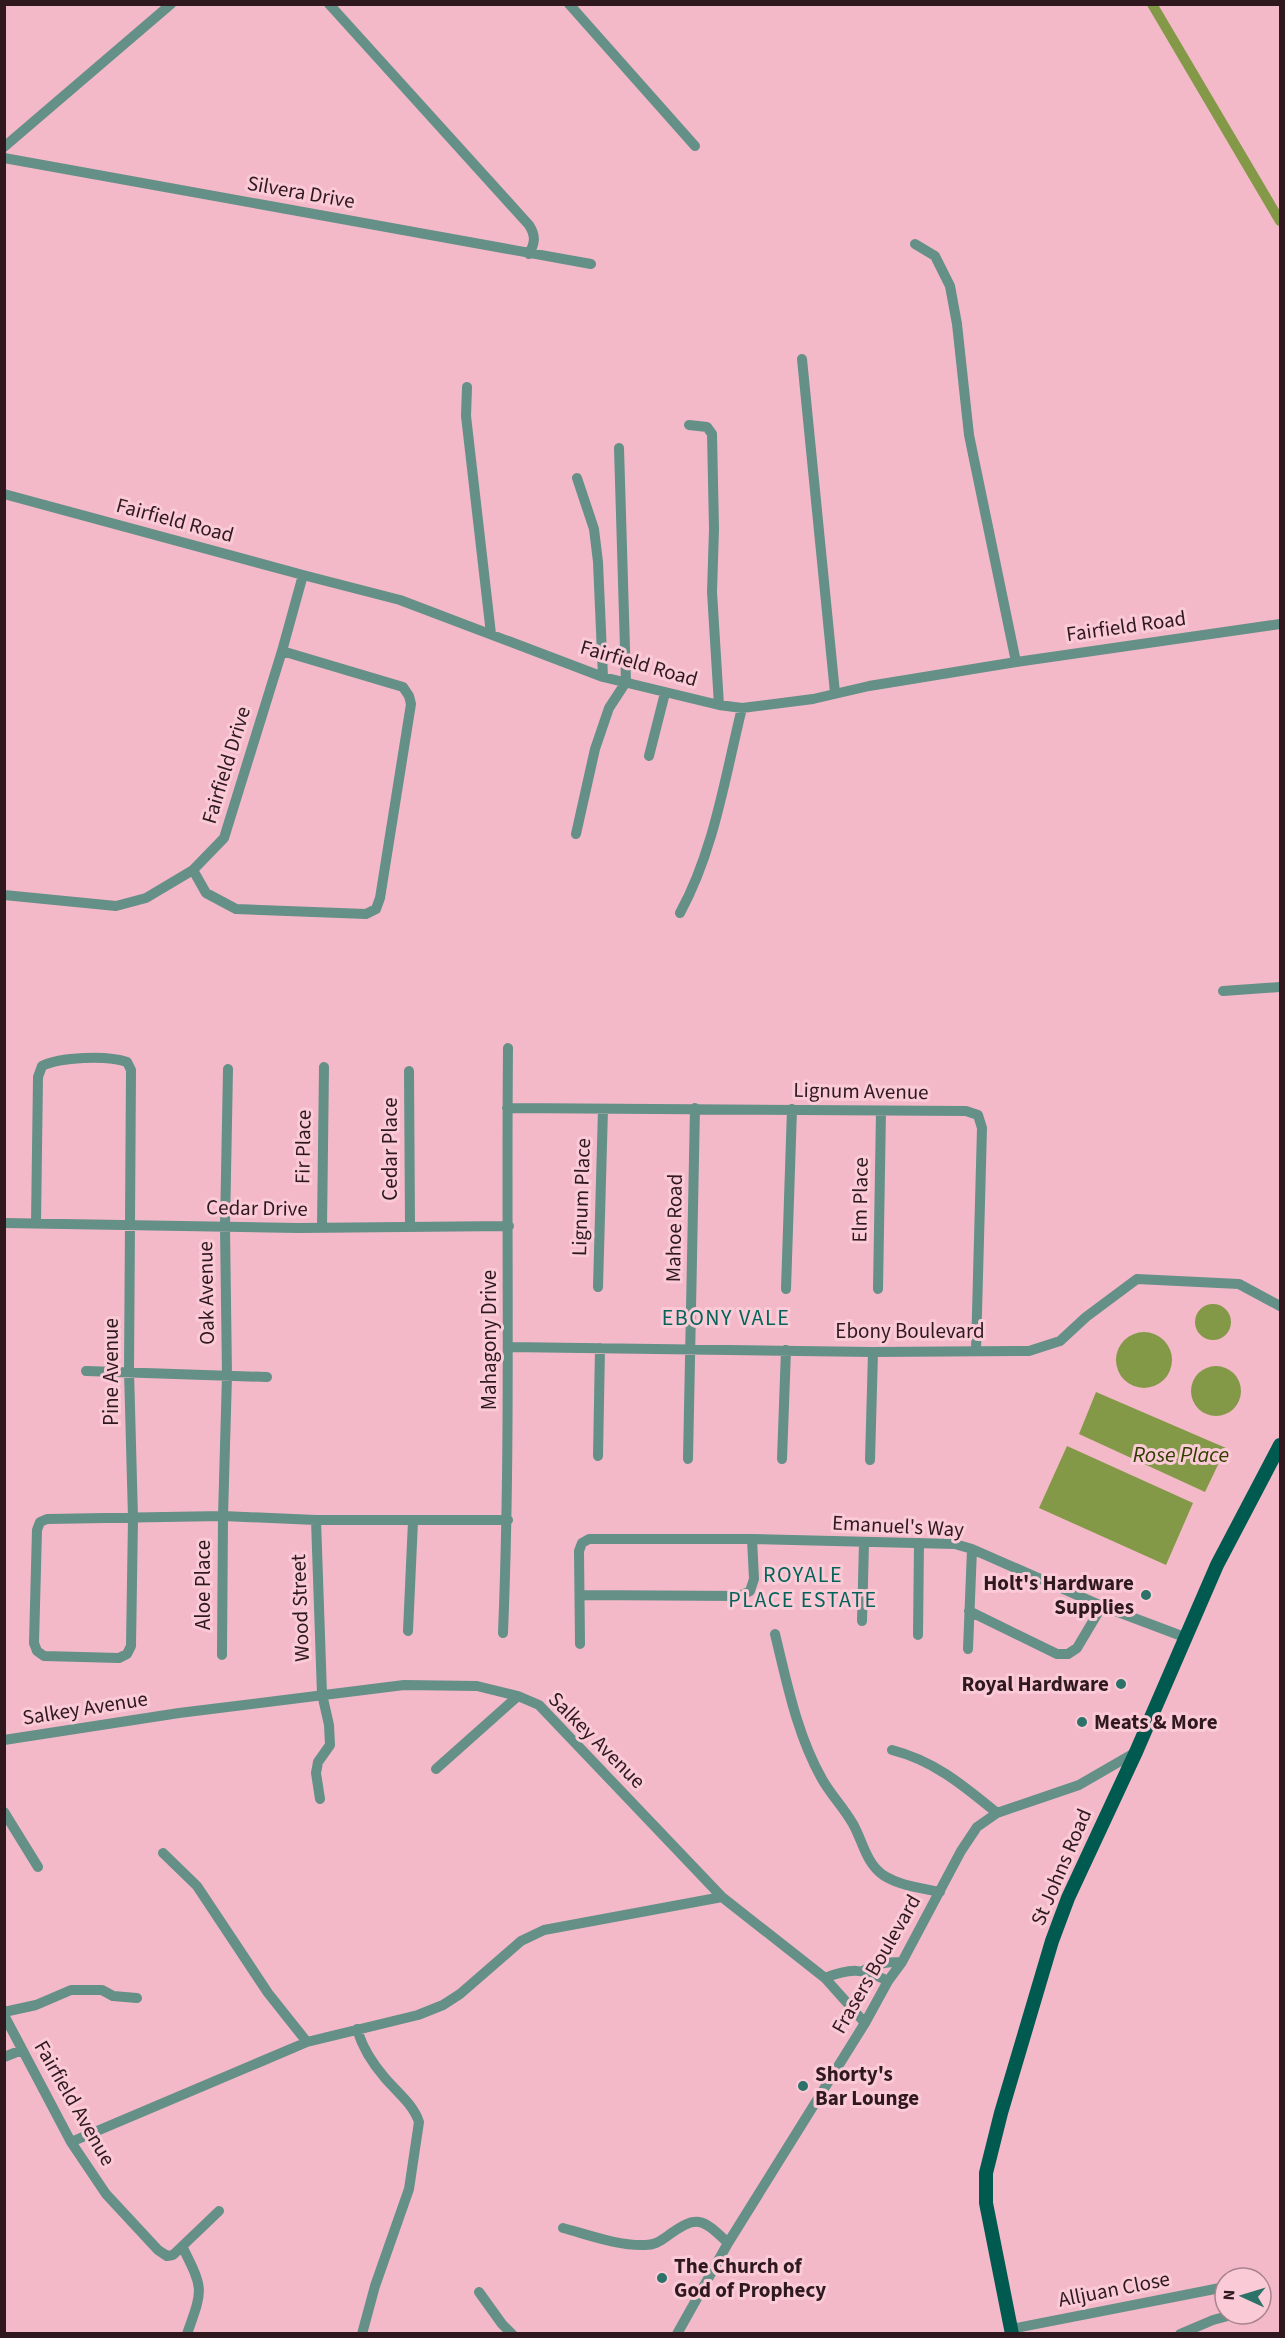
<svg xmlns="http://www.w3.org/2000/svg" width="1285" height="2338" viewBox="0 0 1285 2338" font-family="'Source Sans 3',sans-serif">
<rect width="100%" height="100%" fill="#f4b9c8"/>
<path fill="#839947" d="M1195 1322a18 18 0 1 1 36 0a18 18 0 1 1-36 0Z
M1116 1360a28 28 0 1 1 56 0a28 28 0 1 1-56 0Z
M1191 1391a25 25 0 1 1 50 0a25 25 0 1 1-50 0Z
M1096,1392L1226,1448L1205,1492L1079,1434Z
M1067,1446L1193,1503L1166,1565L1039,1508Z"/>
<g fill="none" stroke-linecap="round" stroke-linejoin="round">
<path stroke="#839947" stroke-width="10" d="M1152,4L1280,221"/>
<path stroke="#649088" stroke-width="10" d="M329,4L529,225C536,236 535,243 529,254
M569,4L695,146
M4,147L171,4
M4,158L591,264
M915,244L935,256L950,286L957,324L969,435L1016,662
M802,359L835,693
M467,387L466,416L491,634
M689,425L707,427L712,434L714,529L712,592L719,705
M577,478L594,529L598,562L603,677
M4,494L303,575L400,600L603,677L719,705L742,708L813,699L869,686L1016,662L1280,624
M649,756L665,693
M576,834L595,749L609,708L626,682L619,448
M193,870L206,893L236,909L366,914L376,909L380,898L411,704L409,696L403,687L282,651
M4,895L116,906L146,898L193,870L224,838L282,651L303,575
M680,913C714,851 725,777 742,708
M1223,991L1280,987
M409,1071L410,1227
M507,1108L966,1111L978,1115L982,1128L976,1350
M4,1223L299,1228L509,1226
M36,1223L38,1077L42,1066C60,1057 107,1055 127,1062L131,1070L129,1371L133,1518L131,1646L127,1654L119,1658L44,1656L37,1651L34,1643L37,1530L40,1522L47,1519L223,1516L316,1520H508
M322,1228L324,1067
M598,1287L603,1109
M786,1289L792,1109
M878,1289L881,1111
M509,1347L873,1352L1029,1351L1060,1341L1086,1317L1137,1279L1239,1284L1280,1306
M86,1371L267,1377
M598,1456L600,1348
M688,1459L695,1108
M782,1459L786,1350
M870,1460L873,1352
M316,1520L322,1694L329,1725L330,1745L318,1762L316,1773L320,1799
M580,1595L740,1596L750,1591L754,1579L752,1539
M969,1611L1057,1654H1068L1077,1648L1102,1606
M862,1621L864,1543
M408,1631L413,1521
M503,1633C511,1438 506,1243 508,1048
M775,1634C787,1683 797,1735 822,1779C831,1795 844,1808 853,1824C863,1842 866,1863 883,1875C900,1886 922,1888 940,1892
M918,1635L919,1543
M580,1644L579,1551L582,1543L589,1539H752L955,1544L972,1549L1102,1606L1187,1638
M968,1649L972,1549
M222,1655L223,1516L227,1376L225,1227L228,1069
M4,1740L179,1713L404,1685L477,1686L518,1696L539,1705L722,1897L825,1978L865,2023
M892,1750C935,1761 964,1786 997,1813
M436,1769L518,1696
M4,1812L38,1867
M163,1853L197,1886L268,1993L307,2042
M863,1971C876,1963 887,1962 902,1962
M825,1978C850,1968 863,1968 888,1981
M4,2012L36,2005L71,1990H102L113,1996L137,1998
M4,2015L71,2142L106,2194L158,2250L167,2256L173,2255L219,2211
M357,2029C362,2047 373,2064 385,2078C397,2092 413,2104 419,2122L409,2189L375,2286L362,2334
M4,2057L22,2050
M71,2142L307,2042L418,2015L443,2005L460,1994L521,1941L544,1930L722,1897
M563,2228C589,2235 618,2246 645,2245C654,2245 659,2242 666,2237C697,2214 702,2218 728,2243
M183,2248C204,2290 203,2289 187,2334
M479,2292L502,2324L512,2334
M1011,2329L1225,2287
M677,2334L728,2243L865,2023L888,1981L902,1962L961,1851L977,1827L997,1813L1079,1785L1136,1752
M1180,2334L1213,2320L1235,2314"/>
<path stroke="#005a50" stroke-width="14" d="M1012,2334L986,2203V2173L1001,2113L1052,1941L1068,1898L1136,1752L1217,1565L1280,1445"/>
</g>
<g fill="#2c7268" stroke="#facad6" stroke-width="2">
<circle cx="1146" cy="1595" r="6"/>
<circle cx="1121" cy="1684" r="6"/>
<circle cx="1082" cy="1722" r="6"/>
<circle cx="803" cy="2086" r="6"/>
<circle cx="662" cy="2278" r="6"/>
</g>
<g text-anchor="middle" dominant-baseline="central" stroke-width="6" stroke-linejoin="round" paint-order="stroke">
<g font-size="21" fill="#2f191f" stroke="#facad6">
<text transform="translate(301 192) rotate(10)">Silvera Drive</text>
<text transform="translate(175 520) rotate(15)">Fairfield Road</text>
<text transform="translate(1126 626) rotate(-8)">Fairfield Road</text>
<text transform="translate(639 663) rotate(16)">Fairfield Road</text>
<text transform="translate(226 765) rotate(-73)">Fairfield Drive</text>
<text transform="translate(861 1091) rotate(1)">Lignum Avenue</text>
<text transform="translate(303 1147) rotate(-89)">Fir Place</text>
<text transform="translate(390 1149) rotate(-90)">Cedar Place</text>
<text transform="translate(581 1197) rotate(-88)">Lignum Place</text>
<text transform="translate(860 1200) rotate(-89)">Elm Place</text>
<text transform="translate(257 1208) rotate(1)">Cedar Drive</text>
<text transform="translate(674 1228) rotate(-89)">Mahoe Road</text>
<text transform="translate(206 1293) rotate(-91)">Oak Avenue</text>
<text x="910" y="1331">Ebony Boulevard</text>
<text transform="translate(489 1340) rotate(-90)">Mahagony Drive</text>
<text transform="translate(111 1372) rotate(-90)">Pine Avenue</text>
<text transform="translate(898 1526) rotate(3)">Emanuel's Way</text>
<text transform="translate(203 1585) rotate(-90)">Aloe Place</text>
<text transform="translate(300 1608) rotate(-92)">Wood Street</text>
<text transform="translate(85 1708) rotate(-9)">Salkey Avenue</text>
<text transform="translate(597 1740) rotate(45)">Salkey Avenue</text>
<text transform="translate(1061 1867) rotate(-67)">St Johns Road</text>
<text transform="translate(876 1964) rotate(-60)">Frasers Boulevard</text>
<text transform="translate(75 2103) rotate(60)">Fairfield Avenue</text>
<text transform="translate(1114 2289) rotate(-11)">Alljuan Close</text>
</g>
<g font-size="21" font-weight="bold" fill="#2f191f" stroke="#facad6" text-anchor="start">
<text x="1134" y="1583" text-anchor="end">Holt's Hardware<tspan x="1134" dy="24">Supplies</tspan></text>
<text x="1109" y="1684" text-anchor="end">Royal Hardware</text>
<text x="1094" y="1722">Meats &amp; More</text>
<text x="815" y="2074">Shorty's<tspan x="815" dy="24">Bar Lounge</tspan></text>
<text x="674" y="2266">The Church of<tspan x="674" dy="24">God of Prophecy</tspan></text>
</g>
<g font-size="22" letter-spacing="1.5" fill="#056459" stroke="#facad6">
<text x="726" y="1318">EBONY VALE</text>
<text x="803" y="1575">ROYALE<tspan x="803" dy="25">PLACE ESTATE</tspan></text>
</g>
<g font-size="22" font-style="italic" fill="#313e00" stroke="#facad6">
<text x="1181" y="1455">Rose Place</text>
</g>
</g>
<rect width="1285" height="2338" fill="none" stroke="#2f191f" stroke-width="12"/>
<g transform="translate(1243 2296) rotate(274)"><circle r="28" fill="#facad6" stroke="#a9838d" stroke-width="1.5"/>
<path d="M0-4.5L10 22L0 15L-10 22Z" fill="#2c7268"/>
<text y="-9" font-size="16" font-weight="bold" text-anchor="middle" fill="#2f191f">N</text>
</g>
</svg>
